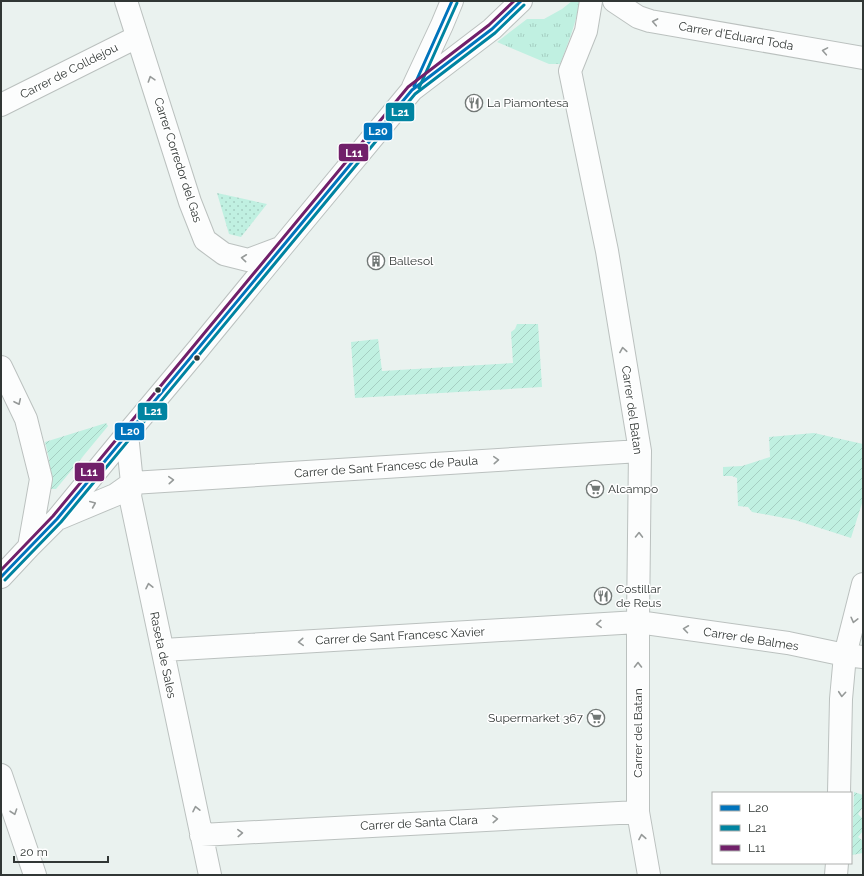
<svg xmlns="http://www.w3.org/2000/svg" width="864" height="876" viewBox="0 0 864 876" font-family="Raleway,sans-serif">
<defs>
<pattern id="grass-tufts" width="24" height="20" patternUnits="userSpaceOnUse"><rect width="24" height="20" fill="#c0f0e1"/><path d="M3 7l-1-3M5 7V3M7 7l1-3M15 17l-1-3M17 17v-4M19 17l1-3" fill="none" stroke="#a5cec2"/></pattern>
<pattern id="park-dots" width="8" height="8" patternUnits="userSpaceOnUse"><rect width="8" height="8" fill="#c0f0e1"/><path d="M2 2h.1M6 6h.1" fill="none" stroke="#a5cec2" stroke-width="1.8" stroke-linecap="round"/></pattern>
<pattern id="garden-furrows" width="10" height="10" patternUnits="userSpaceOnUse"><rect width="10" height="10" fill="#c0f0e1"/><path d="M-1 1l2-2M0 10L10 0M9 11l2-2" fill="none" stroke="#a5cec2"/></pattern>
</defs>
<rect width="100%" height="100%" fill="#eaf2ef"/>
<path fill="url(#grass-tufts)" d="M572,1H580C576,23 568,44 560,64H549L497,42L527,19H544L562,9Z"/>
<path fill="url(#park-dots)" d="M217,193L267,204L241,237L229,234Z"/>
<path fill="url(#garden-furrows)" d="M517,324H538L542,387L355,398L351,342L378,339L382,371L513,363L511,332L515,329Z
M106,423L108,426L56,489H51L49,459L45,442Z
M814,433L863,444V500L851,538L795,520L752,512L748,507L738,506L737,478L732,476H723V467L742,466L770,457L769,437Z
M854,792L863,795V807L858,814L863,819V831L858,837L863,841V853L852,855Z"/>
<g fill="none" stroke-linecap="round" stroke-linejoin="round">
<defs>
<path id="street" d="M126,1L190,202L205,240L224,254L248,260L280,248
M591,1L586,31L570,71L607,251L640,451L638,622V812L649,875
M614,1L638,17L650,21L863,58
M413,87L442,25L452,1
M1,105L137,37
M1,367L26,419L41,479L29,547
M127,434L132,483L130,496L210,875
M132,483L640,451
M60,518L115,495L132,483
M1,577L29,547L57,519L127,434L199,348L281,248L412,90L492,29L521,1
M163,650L638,622L788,643L845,655L863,657
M1,775L35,875
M839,793L841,699L845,655L863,584
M201,835L638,812
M836,875L837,863"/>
</defs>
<use href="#street" stroke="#bbc1bf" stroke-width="24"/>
<use href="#street" stroke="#fcfdfd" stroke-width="22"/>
<defs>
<path id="bus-1" d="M414,86L452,1
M1,577L57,519L412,90L492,29L521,1"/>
<path id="bus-2" d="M419,88L457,3
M5,580L61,522L415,94L495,33L524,5"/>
<path id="bus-3" d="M1,570L53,516L408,87L489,25L514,1"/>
</defs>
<use href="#bus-1" stroke="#fff" stroke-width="6"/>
<use href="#bus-2" stroke="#fff" stroke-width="6"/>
<use href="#bus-3" stroke="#fff" stroke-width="6"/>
<use href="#bus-1" stroke="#0074bc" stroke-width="3"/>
<use href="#bus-2" stroke="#0084a1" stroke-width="3"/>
<use href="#bus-3" stroke="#71206a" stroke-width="3"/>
</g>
<defs><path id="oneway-chevron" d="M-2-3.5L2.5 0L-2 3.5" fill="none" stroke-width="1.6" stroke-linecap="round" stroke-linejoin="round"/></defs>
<g stroke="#969a99">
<use href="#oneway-chevron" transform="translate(655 22) rotate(-169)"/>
<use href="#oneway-chevron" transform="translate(825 51) rotate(-170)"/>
<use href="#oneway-chevron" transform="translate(151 79) rotate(-108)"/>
<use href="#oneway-chevron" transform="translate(244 258) rotate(-174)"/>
<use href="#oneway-chevron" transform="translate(623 350) rotate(-99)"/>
<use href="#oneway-chevron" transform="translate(18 402) rotate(65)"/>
<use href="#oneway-chevron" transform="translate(496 460) rotate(-4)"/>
<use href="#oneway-chevron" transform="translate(171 480) rotate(-4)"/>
<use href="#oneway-chevron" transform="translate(93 504) rotate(-23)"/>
<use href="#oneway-chevron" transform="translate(639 535) rotate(-89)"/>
<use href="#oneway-chevron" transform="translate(149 586) rotate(-102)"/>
<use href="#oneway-chevron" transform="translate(854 620) rotate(104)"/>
<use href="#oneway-chevron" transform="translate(599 624) rotate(177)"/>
<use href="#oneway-chevron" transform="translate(686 629) rotate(-172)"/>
<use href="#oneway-chevron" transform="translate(301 642) rotate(176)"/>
<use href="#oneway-chevron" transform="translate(638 665) rotate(-90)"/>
<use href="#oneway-chevron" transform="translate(842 694) rotate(95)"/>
<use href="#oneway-chevron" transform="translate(196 809) rotate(-102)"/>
<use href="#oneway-chevron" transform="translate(14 812) rotate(71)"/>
<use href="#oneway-chevron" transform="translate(495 819) rotate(-3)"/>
<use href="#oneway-chevron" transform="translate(240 833) rotate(-3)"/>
<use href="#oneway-chevron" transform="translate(642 837) rotate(-100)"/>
</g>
<defs>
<symbol id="restaurant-ring" viewBox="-11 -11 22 22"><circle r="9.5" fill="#fff" stroke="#727876" stroke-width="1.5"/><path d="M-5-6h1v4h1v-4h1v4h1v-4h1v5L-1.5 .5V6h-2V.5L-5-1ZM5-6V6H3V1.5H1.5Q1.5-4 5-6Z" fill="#727876"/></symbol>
<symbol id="building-ring" viewBox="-11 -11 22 22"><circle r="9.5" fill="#fff" stroke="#727876" stroke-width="1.5"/><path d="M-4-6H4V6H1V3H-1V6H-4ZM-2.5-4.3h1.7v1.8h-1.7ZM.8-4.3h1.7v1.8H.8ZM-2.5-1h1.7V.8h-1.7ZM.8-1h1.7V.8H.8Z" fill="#727876"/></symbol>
<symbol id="supermarket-ring" viewBox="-11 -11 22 22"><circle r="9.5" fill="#fff" stroke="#727876" stroke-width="1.5"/><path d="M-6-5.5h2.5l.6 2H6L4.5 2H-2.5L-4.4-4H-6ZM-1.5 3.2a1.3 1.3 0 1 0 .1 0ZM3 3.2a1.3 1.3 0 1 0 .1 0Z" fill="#727876"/></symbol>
</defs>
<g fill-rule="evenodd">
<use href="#restaurant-ring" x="464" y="93" width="20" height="20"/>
<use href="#building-ring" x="366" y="251" width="20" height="20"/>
<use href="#supermarket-ring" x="585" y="479" width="20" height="20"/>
<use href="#restaurant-ring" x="593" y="586" width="20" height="20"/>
<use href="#supermarket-ring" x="586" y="708" width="20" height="20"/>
</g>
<g fill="#313735" stroke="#fff" stroke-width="1.5">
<circle cx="197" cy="358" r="3.5"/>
<circle cx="158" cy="390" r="3.5"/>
</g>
<g text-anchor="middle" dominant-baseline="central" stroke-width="3" stroke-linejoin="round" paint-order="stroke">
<g font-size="12" fill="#313735" stroke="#fff">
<text transform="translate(736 36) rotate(10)">Carrer d'Eduard Toda</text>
<text transform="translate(69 71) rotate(-27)">Carrer de Colldejou</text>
<text transform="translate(178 160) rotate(72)">Carrer Corredor del Gas</text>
<text transform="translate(632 410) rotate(82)">Carrer del Batan</text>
<text transform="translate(386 467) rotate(-4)">Carrer de Sant Francesc de Paula</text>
<text transform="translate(400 636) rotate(-3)">Carrer de Sant Francesc Xavier</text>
<text transform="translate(751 639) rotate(9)">Carrer de Balmes</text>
<text transform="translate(163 655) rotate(78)">Raseta de Sales</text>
<text transform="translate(638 733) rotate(-90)">Carrer del Batan</text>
<text transform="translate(419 823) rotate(-3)">Carrer de Santa Clara</text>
</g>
<g font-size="12" fill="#313735" stroke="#fff" text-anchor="start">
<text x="487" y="103">La Piamontesa</text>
<text x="389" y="261">Ballesol</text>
<text x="608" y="489">Alcampo</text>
<text x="616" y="589">Costillar<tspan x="616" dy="14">de Reus</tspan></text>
<text x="583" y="718" text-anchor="end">Supermarket 367</text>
</g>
</g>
<g stroke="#fff" stroke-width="1.5">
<rect x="385" y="102" width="30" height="20" rx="4" fill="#0084a1"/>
<rect x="363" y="122" width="30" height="19" rx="4" fill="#0074bc"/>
<rect x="338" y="143" width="31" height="19" rx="4" fill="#71206a"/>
<rect x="137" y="402" width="31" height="19" rx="4" fill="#0084a1"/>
<rect x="114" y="422" width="31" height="19" rx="4" fill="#0074bc"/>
<rect x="74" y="462" width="31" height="20" rx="4" fill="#71206a"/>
</g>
<g font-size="11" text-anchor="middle" font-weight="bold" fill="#fff">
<text x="400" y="116">L21</text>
<text x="378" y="135">L20</text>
<text x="354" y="157">L11</text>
<text x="153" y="415">L21</text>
<text x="130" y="435">L20</text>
<text x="89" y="476">L11</text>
</g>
<rect width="864" height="876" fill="none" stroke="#313735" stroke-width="4"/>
<rect x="712" y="792" width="140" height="72" fill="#ffffff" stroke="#adafae"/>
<rect x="720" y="805" width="20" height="6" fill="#0074bc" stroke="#adafae"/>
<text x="748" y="812" font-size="12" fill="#313735">L20</text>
<rect x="720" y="825" width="20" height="6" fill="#0084a1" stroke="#adafae"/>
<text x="748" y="832" font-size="12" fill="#313735">L21</text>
<rect x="720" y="845" width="20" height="6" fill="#71206a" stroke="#adafae"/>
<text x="748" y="852" font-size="12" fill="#313735">L11</text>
<path d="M14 856v6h94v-6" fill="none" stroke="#313735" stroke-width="2"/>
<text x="20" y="856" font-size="12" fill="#313735" stroke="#ffffff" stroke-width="3" paint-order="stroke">20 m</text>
</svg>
